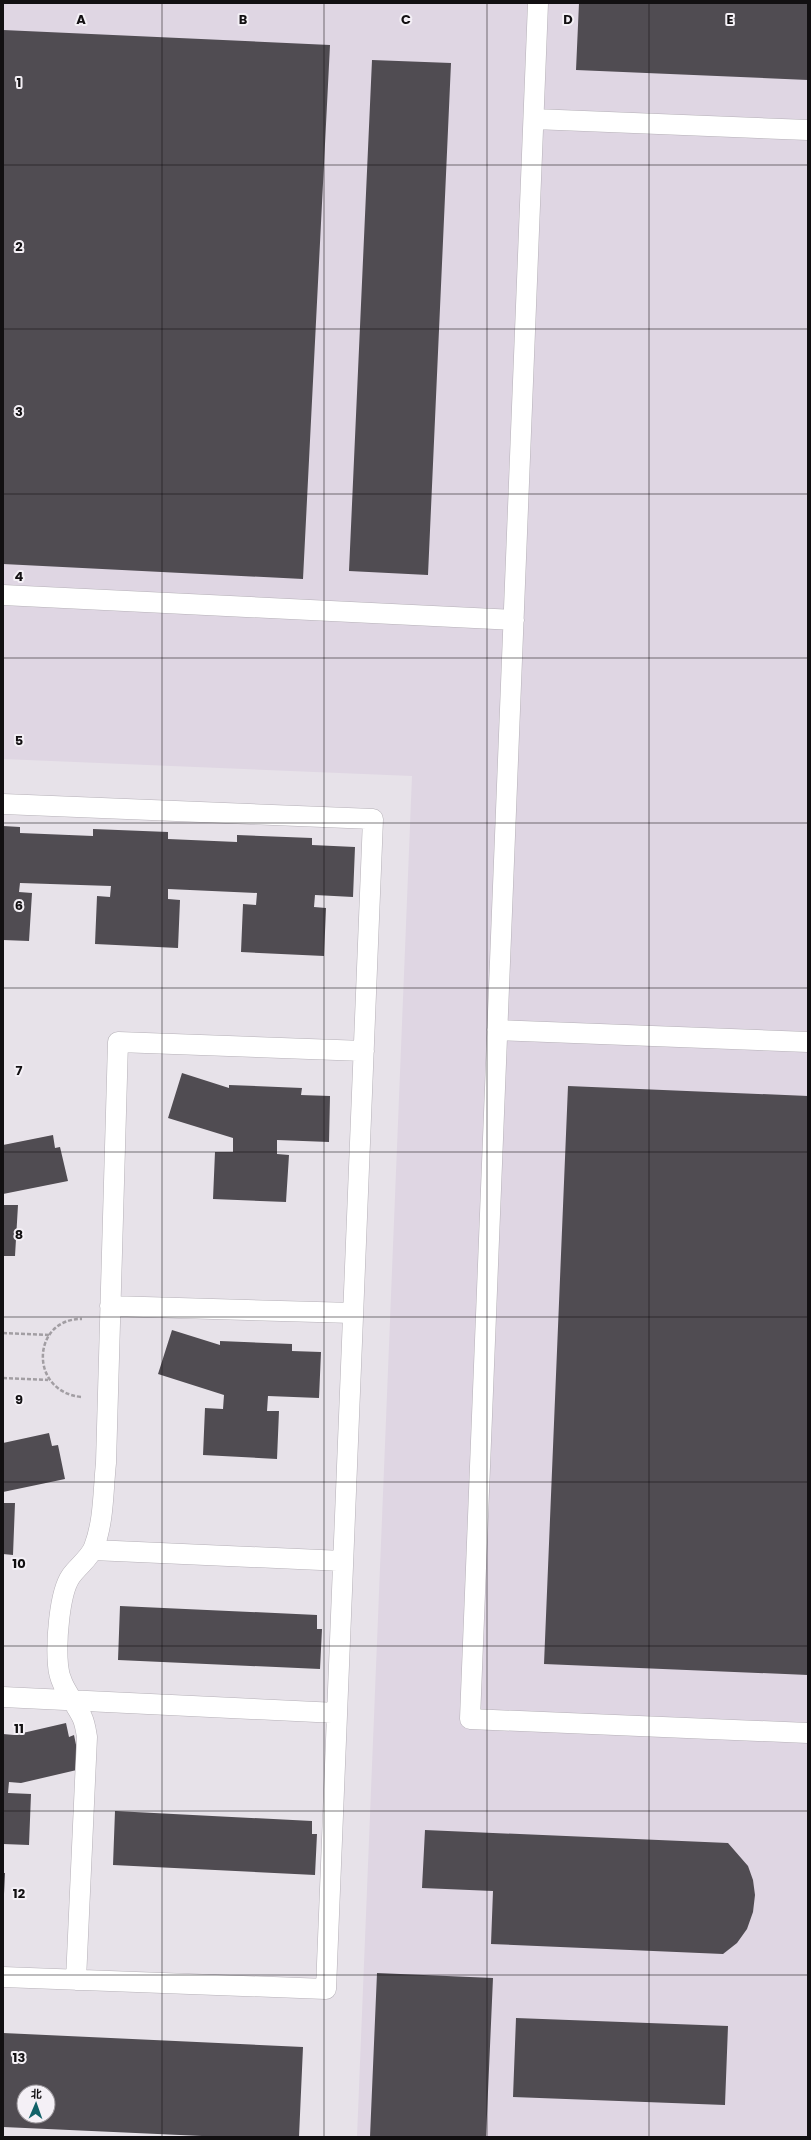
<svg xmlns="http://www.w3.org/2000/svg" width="811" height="2140" viewBox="0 0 811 2140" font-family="Poppins,'Noto Sans SC',sans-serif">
<rect width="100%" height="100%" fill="#e7e2e9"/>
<path fill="#dfd6e3" d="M3,3H808V2137H357L412,776L3,759Z"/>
<path fill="#504c52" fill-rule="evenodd" d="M579,3H808V80L576,70Z
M3,30L330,45L303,579L3,564Z
M372,60L451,63L428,575L349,571Z
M3,826L20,827V833L93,836V829L168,832V839L237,842V835L312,838V845L355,847L353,897L315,895L314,907L326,908L324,956L241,952L243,904L256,905L257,893L168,889V899L180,900L178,948L95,944L97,896L110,897L111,886L20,883L19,892L32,893L29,941L3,940Z
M182,1073L229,1088V1085L302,1088L301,1095L330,1096L329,1142L277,1140V1154L289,1155L286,1202L213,1199L215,1152H233V1138L168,1118Z
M568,1086L808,1096V1675L544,1664Z
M53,1135L55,1148L60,1147L68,1181L3,1194V1145Z
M3,1205H18L15,1256H3Z
M172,1330L220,1345V1341L292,1344V1351L321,1352L319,1398L268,1396L267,1411H279L277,1459L203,1455L205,1408L223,1409L224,1395L158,1374Z
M49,1433L52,1446L58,1445L65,1479L3,1492V1443Z
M3,1503H15L13,1555L3,1554Z
M120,1606L317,1615V1629H322L320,1669L118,1660Z
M66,1723L69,1737L74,1735L81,1769L21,1783L9,1782L8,1793L31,1794L29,1845L3,1844V1734L14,1735Z
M115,1811L312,1821V1834H317L315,1875L113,1865Z
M425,1830L728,1843L748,1866L753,1880L755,1895L753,1912L747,1929L737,1943L723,1954L491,1944L493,1891L422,1888Z
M3,1873H5L4,1894H3Z
M377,1973L493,1978L486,2137H370Z
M516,2018L728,2026L725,2105L513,2097Z
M3,2033L303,2047L299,2137H224L3,2127ZM24,2092H48V2116H24Z"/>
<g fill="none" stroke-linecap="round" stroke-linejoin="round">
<defs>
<path id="service" d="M538,3L470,1719L808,1733
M534,119L808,130
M3,595L514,620
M3,804L373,819L326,1989L3,1977
M497,1030L808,1042
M110,1306L353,1313
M93,1550L343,1561
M3,1697L337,1713
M76,1980L87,1737C86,1731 85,1723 82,1717C73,1699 59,1685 58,1665C56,1643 59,1593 71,1576C78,1566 90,1558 94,1547C104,1521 103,1491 106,1463L118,1042L364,1051"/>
</defs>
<use href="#service" stroke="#b5b0b7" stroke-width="21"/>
<path stroke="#a29ea3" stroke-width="2.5" stroke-dasharray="4 2" stroke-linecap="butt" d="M3,1333L50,1335
M3,1378L48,1380
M81,1397C28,1391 32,1318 82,1319"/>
<use href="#service" stroke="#fff" stroke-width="20"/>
</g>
<path fill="none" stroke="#121012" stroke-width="1" stroke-opacity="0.55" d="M162,3V2137M324,3V2137M487,3V2137M649,3V2137M3,165H808M3,329H808M3,494H808M3,658H808M3,823H808M3,988H808M3,1152H808M3,1317H808M3,1482H808M3,1646H808M3,1811H808M3,1975H808"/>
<g font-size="13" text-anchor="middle" font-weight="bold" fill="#121012" stroke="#f4f0f6" stroke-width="4" stroke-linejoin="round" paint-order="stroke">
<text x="81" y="24">A</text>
<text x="243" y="24">B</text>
<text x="406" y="24">C</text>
<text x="568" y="24">D</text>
<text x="730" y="24">E</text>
<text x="19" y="87">1</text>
<text x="19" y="251">2</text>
<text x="19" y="416">3</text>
<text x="19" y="581">4</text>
<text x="19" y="745">5</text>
<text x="19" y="910">6</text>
<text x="19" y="1075">7</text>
<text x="19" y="1239">8</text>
<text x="19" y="1404">9</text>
<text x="19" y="1568">10</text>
<text x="19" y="1733">11</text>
<text x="19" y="1898">12</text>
<text x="19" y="2062">13</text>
</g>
<rect width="811" height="2140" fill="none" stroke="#121012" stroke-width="8"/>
<g transform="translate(36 2104) rotate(2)"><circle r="19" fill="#f4f0f6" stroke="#9a969b"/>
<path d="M0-3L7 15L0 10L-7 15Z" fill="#116168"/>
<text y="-6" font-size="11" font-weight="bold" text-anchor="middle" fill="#121012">北</text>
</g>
</svg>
